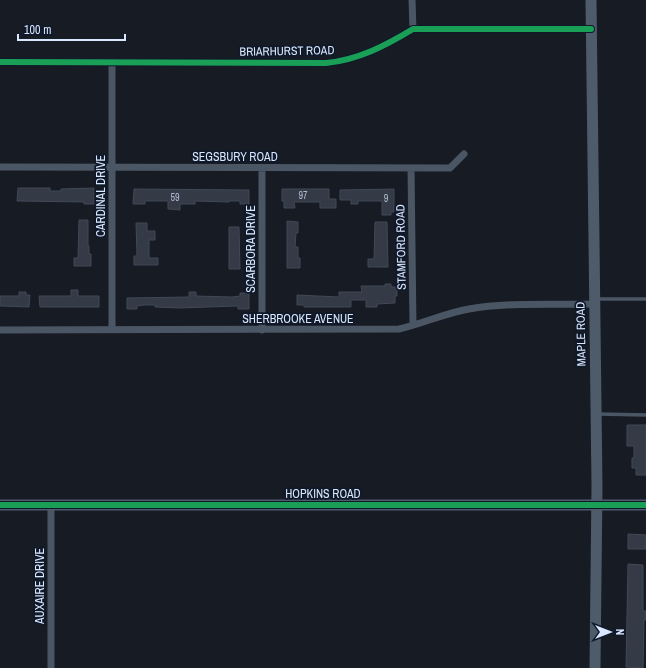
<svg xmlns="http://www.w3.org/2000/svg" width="646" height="668" viewBox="0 0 646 668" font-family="'Archivo Narrow',sans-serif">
<rect width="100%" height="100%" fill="#161b24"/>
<path fill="#343a46" stroke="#414957" d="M18,188H50V191H61V189L94,188V204H84V202L17,201Z
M134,189L249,190V204H240V201H229V202L195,201V204H180V210L168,209V201H145V204H133Z
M282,189H329V199H336V208H320V202H294L295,208H284V201H282Z
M394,189V212H391V215H382V201H358V204H351V200H340V190Z
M79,220H88V246H89V254H91V266H74V258H78Z
M287,221L298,222V233H296L295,247H298V258H300V268H287Z
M375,222H387L388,267H368V259H374Z
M136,223H147V231H155V240H149V258H158V265H134V256H137Z
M229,227H239L240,269H229Z
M385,284H391V287H397V296H395V303L377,304V307H366V300H351V307H304V305H297V295L339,297V292H362L361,286H385Z
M71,290H78V296H99V307H40L39,296H71Z
M19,292H26V295H30L29,307L0,306V296H19Z
M189,292H196V296L232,297L240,296V293H249V309H238V306L179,308L155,307V305H144L137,306V309H127V298L189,297Z
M627,425H646V475H636V468H632V458H634V446H627Z
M628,534L646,535V549H628Z
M628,564L643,565V611H646V620H644L643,668L626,667Z"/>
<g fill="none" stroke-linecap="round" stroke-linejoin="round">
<path stroke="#4b5665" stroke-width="3.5" d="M597,299H646
M597,414L646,415"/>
<path stroke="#4b5665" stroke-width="7" d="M412,0L413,29
M0,62L326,63C358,60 385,46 413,29H591
M112,62V330
M0,167L450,168L464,154
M411,168L413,325
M0,330L399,329C422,324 445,313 469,309C510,302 553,305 594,304
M262,330V168
M51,668V505"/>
<path stroke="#4e5b6a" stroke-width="11" d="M591,0L597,486L595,668
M0,505H646"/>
<defs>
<path id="cycleway" d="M0,62L326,63C358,60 385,46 413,29H591
M0,505H646"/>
</defs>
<use href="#cycleway" stroke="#10192a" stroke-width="8"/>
<use href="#cycleway" stroke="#1a9f57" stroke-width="6"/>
</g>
<g text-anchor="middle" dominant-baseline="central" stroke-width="3.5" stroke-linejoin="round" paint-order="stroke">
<g font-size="10" fill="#b0bcd1">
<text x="303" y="195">97</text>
<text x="175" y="197">59</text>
<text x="386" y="198">9</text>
</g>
<g font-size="12" fill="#d9e8ff" stroke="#10192a">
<text transform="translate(287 51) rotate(-1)">BRIARHURST ROAD</text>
<text x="235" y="157">SEGSBURY ROAD</text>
<text transform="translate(101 196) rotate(-90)">CARDINAL DRIVE</text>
<text transform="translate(401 247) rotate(-91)">STAMFORD ROAD</text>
<text transform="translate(251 249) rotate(-90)">SCARBORA DRIVE</text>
<text x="298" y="319">SHERBROOKE AVENUE</text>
<text transform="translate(581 334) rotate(-91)">MAPLE ROAD</text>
<text x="323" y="494">HOPKINS ROAD</text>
<text transform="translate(40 586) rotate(-90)">AUXAIRE DRIVE</text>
</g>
</g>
<g transform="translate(610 632) rotate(90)" stroke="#10192a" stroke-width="3" paint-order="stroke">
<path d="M0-3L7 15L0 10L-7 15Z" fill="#d9e8ff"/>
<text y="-6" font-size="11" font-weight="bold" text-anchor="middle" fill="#d9e8ff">N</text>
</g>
<path d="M18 34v6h107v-6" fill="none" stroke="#d9e8ff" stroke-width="2"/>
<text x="24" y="34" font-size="12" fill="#d9e8ff" stroke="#10192a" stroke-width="3" paint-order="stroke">100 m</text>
</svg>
